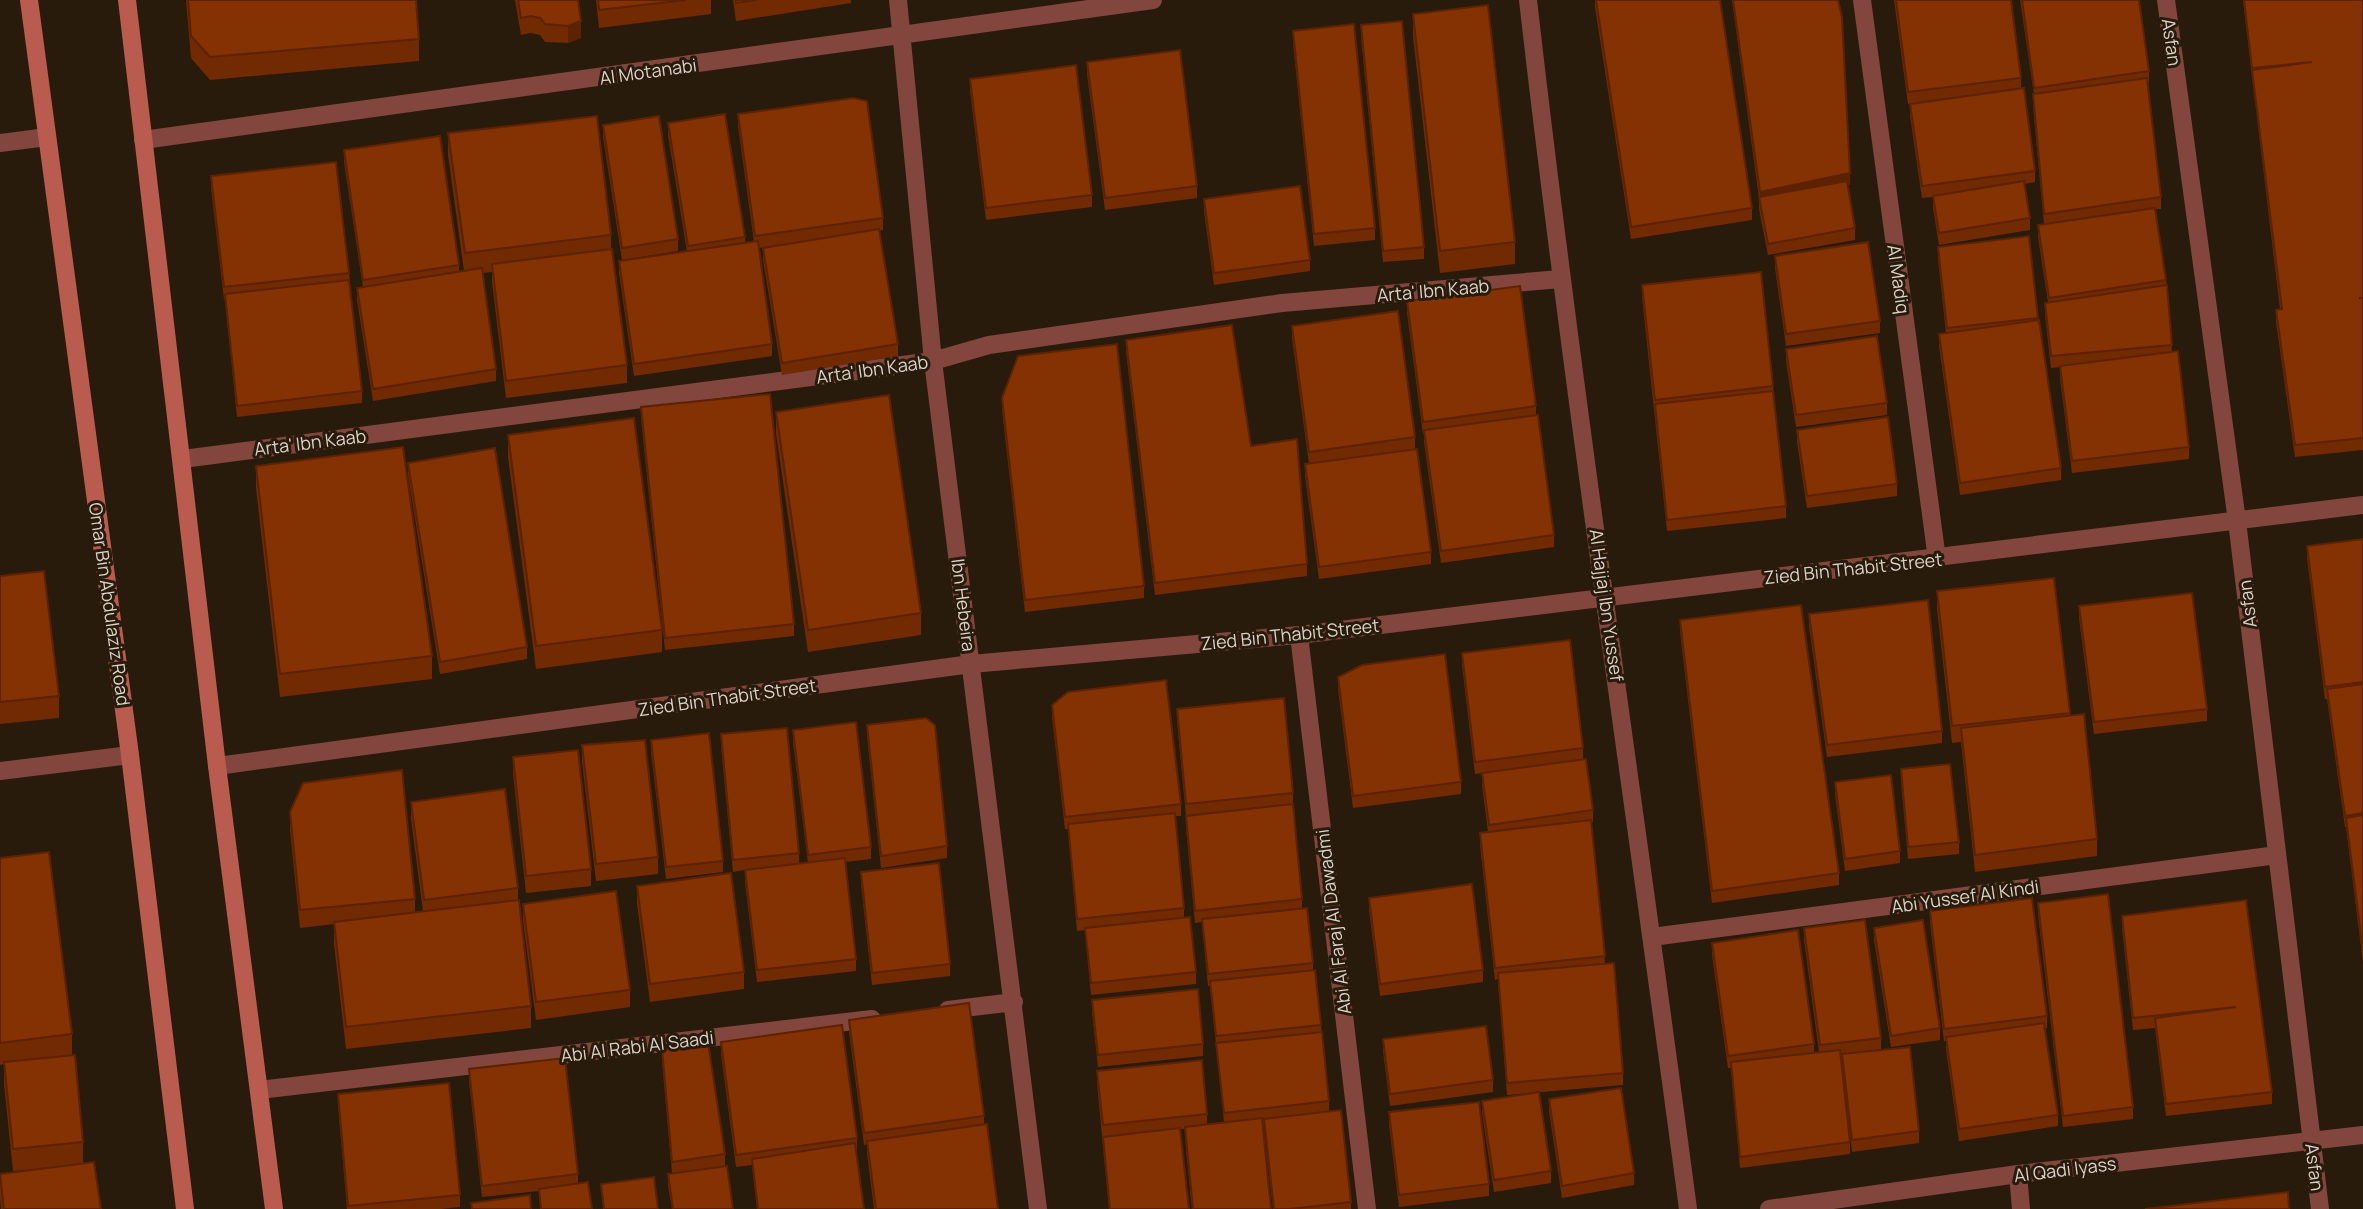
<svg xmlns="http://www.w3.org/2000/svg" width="2363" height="1209" viewBox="0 0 2363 1209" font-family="Manrope,sans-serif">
<rect width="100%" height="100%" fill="#281b0c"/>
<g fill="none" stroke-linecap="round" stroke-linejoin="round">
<path stroke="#82463f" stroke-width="18" d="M898,0L933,361L1038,1209
M1528,0C1574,404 1635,806 1688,1209
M1862,0L1937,559
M2166,0L2237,521L2320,1209
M143,140L1153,0
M0,143L47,137
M183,459L933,361L989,345L1282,303L1560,279
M1299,635L1367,1209
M217,766L971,664L1299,635L2363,505
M0,771L130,755
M1652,937L2277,855
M948,1010L1014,1002
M259,1090L872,1019
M2018,1174L2021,1209
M1769,1209L2018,1174L2363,1135"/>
<path stroke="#ba5b50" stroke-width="18" d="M29,0L130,755L185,1209
M127,0L217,766L274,1209"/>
</g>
<path fill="#722a03" d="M186,0H416L419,39V61L210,80L191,58Z
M515,0H578L581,38L568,43L545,42L540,35L531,33L521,35Z
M596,0H711V14L599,28Z
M733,0H851V3L736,21Z
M1595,0H1720L1752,208V220L1631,239L1595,7Z
M1732,0H1838L1850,185H1847L1855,228V240L1768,255L1759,209V198Z
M1894,0H2011L2021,78V88L2035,171V182L2024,184L2030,218V230L1939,245L1933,208V197L1922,198L1910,116V104H1908Z
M2020,0H2139L2149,71V83H2148L2161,197V209H2155L2166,280L2172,352L2189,447V459L2072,473L2060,378V367L2051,368L2045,315V303L2048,302L2038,237V225L2044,224L2033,106V94H2034Z
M2243,0H2363V450L2295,457L2276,322V310L2280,309Z
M1413,14L1515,242V264L1440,273L1413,36Z
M1361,25L1424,247V259L1383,262L1361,37Z
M1293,31L1375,228V240L1314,246L1293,43Z
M1087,62L1197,186V198L1105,210L1087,74Z
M970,79L1092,195V207L986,220L970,91Z
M738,114L883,218V230L879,231L898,344V356L782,375L763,260V248L812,240L759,248L772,344V356L634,376L619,273V261L687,252L668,135V123L745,237V243L754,242L738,126Z
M603,125L678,239V251L622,260L603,137Z
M448,133L611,235V249L627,365V383L506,398L492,282V272L482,273L496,369V381L373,401L357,300V288L363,287L344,162V150L459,265V272L464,271L448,155Z
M211,176L349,273L362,391V403L237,417L225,299H224L211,188Z
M1204,199L1310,260V271L1214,285L1204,211Z
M2029,236L2038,320L2061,468V480L1960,495L1939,346V334L1946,333L1938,259V247Z
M1775,256L1880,321V333L1786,346L1775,268Z
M1642,285L1773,386L1786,506V518L1667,531L1642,297Z
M1407,301L1536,406V415L1554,535V547L1441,563L1424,442V433L1423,434L1407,313Z
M1292,326L1415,437V449L1335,460L1431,552V564L1319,579L1305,476V464H1309L1292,338Z
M1126,340L1251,446L1307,564V576L1155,595L1126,352Z
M1786,349L1887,403V415L1796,427L1786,361Z
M1002,398L1144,586V598L1025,612L1002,410Z
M641,407L794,624V636L665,650L641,419Z
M776,412L921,613V635L808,652L776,434Z
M1797,430L1897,484V496L1807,508L1797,442Z
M508,435L662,630V652L536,669L508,457Z
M408,463L527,647V659L440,674L408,475Z
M256,466L432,656V679L280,697L256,488Z
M2363,539V963L2346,827H2345L2327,699H2325L2307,558V546Z
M0,576L59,696V718L0,724Z
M2054,578L2070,715L2097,839V856L1975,872L1961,742L1952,743L1937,609V591Z
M2079,606L2207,709V721L2094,734L2079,618Z
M1809,614L1942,731V743L1827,757L1809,626Z
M1680,620L1839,873V885L1712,903L1680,632Z
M1462,653L1583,748V760L1593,810V822H1591L1605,964L1623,1073V1085L1507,1095L1498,979L1495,980L1480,845V833L1488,832L1482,785V773L1545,765L1475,774L1462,665Z
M1338,677L1461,782V794L1353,808L1338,689Z
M1052,705L1181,804V816H1175L1184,908V918L1196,972V984L1091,995L1085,930L1077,931L1068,829H1065L1052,717Z
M1177,709L1293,793V805L1302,899V909L1313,963V971L1321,1025L1329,1101V1112L1351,1202V1209H1273L1264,1131V1120L1262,1121L1271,1209H1192L1185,1139V1129H1180L1189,1209H1109L1097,1083V1071L1207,1114V1124L1224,1122L1210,986H1208L1202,922L1195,923L1186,828V816L1177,721Z
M867,725L947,846V858L881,868L867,736Z
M793,730L871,847V859L845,862L856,959V971L757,982L745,882V870L733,872L721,746V734L799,853V863H808L793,742Z
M651,740L723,861V872L666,879L651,752Z
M582,745L658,857V874L596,881L582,762Z
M513,757L591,869V886L526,893L513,774Z
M1901,769L1959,842V854L1908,859L1901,781Z
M1835,782L1900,851V863L1845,871L1835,794Z
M411,802L518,888V900L531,1006V1028L346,1049L334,944V924L300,928L290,830V812L415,899V912L423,911L411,819Z
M0,858L72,1034V1055L83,1142V1163L101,1209H1L0,1198V1174L49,1168L13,1171L4,1084V1064L0,1065Z
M861,872L950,964V976L872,985L861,884Z
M637,886L744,972V989L650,1002L637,903Z
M1369,898L1483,970V982L1380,996L1369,910Z
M2038,903L2133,1107V1119L2063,1127L2038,915Z
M523,904L630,990V1007L536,1020L523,921Z
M1930,911L2047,1016V1028H2045L2058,1115V1126L1959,1141L1946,1049V1041H1944L1930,923Z
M2122,916L2272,1092V1104L2166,1116L2155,1028L2133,1030L2122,928Z
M1804,928L1881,1038V1049L1840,1054L1850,1142V1154L1740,1168L1731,1068H1728L1712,955V943L1814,1044V1053L1819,1052L1804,940Z
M1874,928L1940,1028V1040L1891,1047L1874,940Z
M1092,1000L1203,1044V1056L1098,1067L1092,1012Z
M849,1020L984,1116V1125L998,1209H874L867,1153V1144L864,1145L849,1032Z
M1383,1039L1493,1080V1092L1390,1106L1383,1051Z
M721,1042L857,1138V1150H856L864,1209H757L752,1165L736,1167L721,1054Z
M662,1049L725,1154V1166L733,1209H672L668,1186V1174L672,1173L662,1061Z
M1842,1054L1919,1131V1143L1852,1152L1842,1066Z
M469,1069L578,1174V1184L592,1209H540L539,1191L482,1197L469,1081Z
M338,1094L460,1195V1207L441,1209H347L338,1105Z
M1549,1099L1634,1173V1185L1562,1198L1549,1111Z
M1482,1101L1551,1171V1183L1494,1192L1482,1113Z
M1389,1112L1489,1184V1196L1399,1207L1389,1124Z"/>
<path fill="#5c2202" d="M581,21V38L568,43V26Z
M1850,173V185L1760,204V192Z"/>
<path fill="#843103" stroke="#5c2202" stroke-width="2" d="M188,0H416L419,39L210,57L191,36Z
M518,0H578L581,21L568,26L545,24L540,18L531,16L521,18Z
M598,0H686L599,10Z
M736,0H757L736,3Z
M1596,0H1720L1752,208L1631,227Z
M1733,0H1838L1842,17L1850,173L1760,192Z
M1896,0H2011L2021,78L1908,92Z
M2022,0H2139L2149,71L2034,88Z
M2244,0H2363V298H2359H2363V438L2295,445L2276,310L2282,309L2252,70L2312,62L2252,68Z
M1488,5L1515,242L1440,251L1413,14Z
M1402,21L1424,247L1383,251L1361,25Z
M1354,24L1375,228L1314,234L1293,31Z
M1180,50L1197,186L1105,198L1087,62Z
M1076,65L1092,195L986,208L970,79Z
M2147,78L2161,197L2044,214L2033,94Z
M2024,88L2035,171L1922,186L1910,104Z
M853,98L867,101L883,218L755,236L738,114Z
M725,114L745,237L688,246L668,123Z
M597,116L611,235L465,253L448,133Z
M659,116L678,239L622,248L603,125Z
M440,136L459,265L363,280L344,150Z
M336,162L349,273L224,287L211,176Z
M1847,181L1855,228L1768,244L1759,197Z
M2024,181L2030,218L1939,233L1933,196Z
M1300,186L1310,260L1214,273L1204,199Z
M2155,208L2166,280L2049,298L2038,225Z
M879,229L898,344L782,363L763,248Z
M2029,236L2038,318L1947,328L1938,247Z
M758,241L772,344L634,364L619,261Z
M1868,242L1880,321L1786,334L1775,256Z
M612,249L627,365L506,381L492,264Z
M482,268L496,369L373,389L357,288Z
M1761,272L1773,386L1655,400L1642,285Z
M349,280L362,391L237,406L225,294Z
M2167,285L2172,345L2051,356L2045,303Z
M1520,286L1536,406L1423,422L1407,301Z
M1398,311L1415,437L1309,452L1292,326Z
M2039,320L2061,468L1960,483L1939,334Z
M1232,325L1251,446L1297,439L1307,564L1155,583L1126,340Z
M1877,336L1887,403L1796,415L1786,349Z
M1117,344L1144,586L1025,600L1002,398L1018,356Z
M2178,351L2189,447L2072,461L2060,366Z
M1773,391L1786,506L1667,520L1655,404Z
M770,394L794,624L665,638L641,407Z
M889,395L921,613L808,630L776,412Z
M1538,415L1554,535L1441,551L1424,430Z
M1888,417L1897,484L1807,496L1797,430Z
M634,418L662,630L536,646L508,435Z
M403,447L432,656L280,674L256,466Z
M495,448L527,647L440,662L408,463Z
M1417,449L1431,552L1319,567L1305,464Z
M2363,539V682L2325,687L2307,546Z
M44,571L59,696L0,702V576Z
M2054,578L2070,713L1952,726L1937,591Z
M2192,593L2207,709L2094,722L2079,606Z
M1928,600L1942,731L1827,745L1809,614Z
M1801,605L1839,873L1712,891L1680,620Z
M1570,640L1583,748L1475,762L1462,653Z
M1445,654L1461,782L1353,796L1338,677L1362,665Z
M1166,680L1181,804L1065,817L1052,705L1068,692Z
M2363,684V813L2345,816L2327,689Z
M1284,698L1293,793L1186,804L1177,709Z
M2084,714L2097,839L1975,855L1961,728Z
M926,718L935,725L947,846L881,856L867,725Z
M856,722L871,847L808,855L793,730Z
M787,728L799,853L733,860L721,734Z
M709,733L723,861L666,867L651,740Z
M645,740L658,857L596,864L582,745Z
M578,750L591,869L526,876L513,757Z
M1586,759L1593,810L1489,825L1482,773Z
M1950,764L1959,842L1908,847L1901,769Z
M402,770L415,899L300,910L290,812L303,783Z
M1891,775L1900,851L1845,859L1835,782Z
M505,789L518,888L424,900L411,802Z
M1293,804L1302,899L1195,911L1186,816Z
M1175,813L1184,908L1077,919L1068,824Z
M2363,815V951L2346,818Z
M1591,820L1605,956L1495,968L1480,833Z
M49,852L72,1034L0,1043V858Z
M845,858L856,959L757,970L745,870Z
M939,863L950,964L872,973L861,872Z
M731,873L744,972L650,984L637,886Z
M1472,884L1483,970L1380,984L1369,898Z
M616,891L630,990L536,1002L523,904Z
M2108,894L2133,1107L2063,1116L2038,903Z
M2032,898L2047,1016L1944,1029L1930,911Z
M519,900L531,1006L346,1027L334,922Z
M2246,900L2272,1092L2166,1104L2155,1018L2236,1007L2133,1018L2122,916Z
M1307,908L1313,963L1208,974L1202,919Z
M1190,917L1196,972L1091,983L1085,928Z
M1865,920L1881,1038L1820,1045L1804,928Z
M1923,920L1940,1028L1891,1036L1874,928Z
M1798,930L1814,1044L1728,1056L1712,943Z
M1614,963L1623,1073L1507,1083L1498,973Z
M1315,970L1321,1025L1216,1036L1210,981Z
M1198,989L1203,1044L1098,1055L1092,1000Z
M969,1003L984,1116L864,1133L849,1020Z
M2044,1023L2058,1115L1959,1129L1946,1037Z
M842,1025L857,1138L736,1155L721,1042Z
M1486,1026L1493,1080L1390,1094L1383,1039Z
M1322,1032L1329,1101L1224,1113L1216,1043Z
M708,1042L725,1154L672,1162L662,1049Z
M1910,1047L1919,1131L1852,1140L1842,1054Z
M1840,1050L1850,1142L1740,1157L1731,1062Z
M75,1055L83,1142L13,1149L4,1062Z
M565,1058L578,1174L482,1186L469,1069Z
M1202,1060L1207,1114L1103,1125L1097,1071Z
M449,1083L460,1195L348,1206L338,1094Z
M1621,1088L1634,1173L1562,1186L1549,1099Z
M1539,1092L1551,1171L1494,1180L1482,1101Z
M1479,1102L1489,1184L1399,1195L1389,1112Z
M1341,1110L1351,1202L1290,1209H1274L1264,1119Z
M1262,1118L1271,1209H1193L1185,1127Z
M987,1124L998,1209H876L867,1141Z
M1180,1128L1189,1209H1110L1103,1137Z
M855,1143L864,1209H758L752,1159Z
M94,1162L101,1209H4L0,1174Z
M727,1166L733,1209H673L668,1174Z
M654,1177L658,1209H604L601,1184Z
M588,1182L592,1209H541L539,1189Z
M2288,1192L2289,1209H2145Z
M530,1195L531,1209H472L471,1203Z"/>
<g text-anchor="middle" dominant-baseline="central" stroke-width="6" stroke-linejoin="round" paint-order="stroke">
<g font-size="18" fill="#dbd2c8" stroke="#281b0c">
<text transform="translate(2172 42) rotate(82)">Asfan</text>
<text transform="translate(648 71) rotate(-8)">Al Motanabi</text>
<text transform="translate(1899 279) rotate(82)">Al Madiq</text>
<text transform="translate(1433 290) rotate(-5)">Arta' Ibn Kaab</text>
<text transform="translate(872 369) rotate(-8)">Arta' Ibn Kaab</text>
<text transform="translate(310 442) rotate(-7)">Arta' Ibn Kaab</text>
<text transform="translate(1853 568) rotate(-6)">Zied Bin Thabit Street</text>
<text transform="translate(110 604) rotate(82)">Omar Bin Abdulaziz Road</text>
<text transform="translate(2247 604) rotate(-97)">Asfan</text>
<text transform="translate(964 605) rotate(83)">Ibn Hebeira</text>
<text transform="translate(1607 605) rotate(82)">Al Hajjaj Ibn Yussef</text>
<text transform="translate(1290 634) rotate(-6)">Zied Bin Thabit Street</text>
<text transform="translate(727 697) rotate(-8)">Zied Bin Thabit Street</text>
<text transform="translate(1965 896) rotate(-8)">Abi Yussef Al Kindi</text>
<text transform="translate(1333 922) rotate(-97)">Abi Al Faraj Al Dawadmi</text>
<text transform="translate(637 1046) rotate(-7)">Abi Al Rabi Al Saadi</text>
<text transform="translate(2315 1167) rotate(83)">Asfan</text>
<text transform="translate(2065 1169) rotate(-7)">Al Qadi Iyass</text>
</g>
</g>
</svg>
